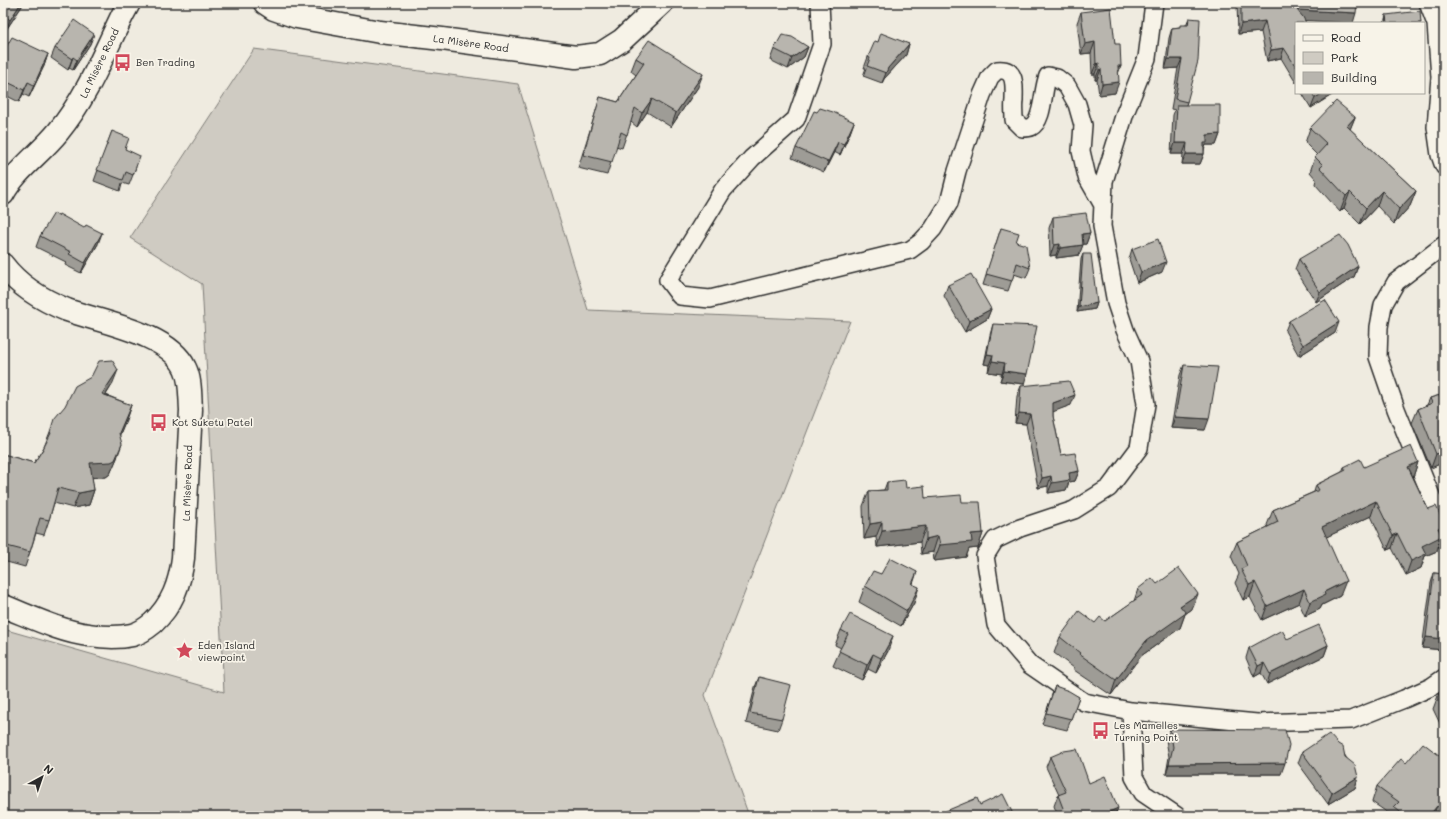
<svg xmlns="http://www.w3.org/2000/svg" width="1447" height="819" viewBox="0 0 1447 819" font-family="Mali,sans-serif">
<rect width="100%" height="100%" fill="#efebe0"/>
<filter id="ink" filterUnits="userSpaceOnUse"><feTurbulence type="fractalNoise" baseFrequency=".025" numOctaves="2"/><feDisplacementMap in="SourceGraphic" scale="8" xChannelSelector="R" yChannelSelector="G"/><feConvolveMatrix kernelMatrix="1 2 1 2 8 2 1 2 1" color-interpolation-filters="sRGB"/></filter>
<g filter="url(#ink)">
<path fill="#cfcbc2" stroke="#7d7b76" d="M254,49L518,84L588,310L850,321L705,695L749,816H3V629L224,692L202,284L130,238Z"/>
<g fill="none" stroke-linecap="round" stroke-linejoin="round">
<defs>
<path id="minor" d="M820,3L822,44L796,119L752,158L723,190L668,280L680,296L710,299L910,250L921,242L933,229L949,203L957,171L982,95L990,77L997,70C1017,68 1014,86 1014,100C1013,107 1014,113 1014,120L1022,128C1024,128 1029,128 1031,127C1044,120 1042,90 1048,76L1057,78L1067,86L1077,104L1083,125L1081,151L1087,177L1103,205
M1154,3L1147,58L1125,113L1104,181L1102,226L1116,303L1125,330L1139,361L1146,404L1139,448L1109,488L1074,510L1020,528L995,540L985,556L996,625L1030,665L1084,702L1131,711L1257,723L1351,720L1404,699L1431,687L1444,678
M1428,3L1436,24L1440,77L1436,127L1440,155L1444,166
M297,17L302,3
M1444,245L1396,282L1383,305L1379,327L1378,357L1396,409L1444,528
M1131,711L1134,777L1143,793L1177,816"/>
<path id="secondary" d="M265,3L274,9L297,17L380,32L442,39L576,57L600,54L622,40L662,3
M3,194C16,170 40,154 58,132C87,97 103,55 123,14L129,3
M3,265C19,286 42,300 67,310C100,322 169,333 185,368C191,380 190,397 191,410L183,558C180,584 172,605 153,623C147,628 140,633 132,635C119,638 102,637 89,635C62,632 29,616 3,606"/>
</defs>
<use href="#minor" stroke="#2b2b2b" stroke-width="20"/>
<use href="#secondary" stroke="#2b2b2b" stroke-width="25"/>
<use href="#minor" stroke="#f7f3e8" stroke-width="17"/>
<use href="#secondary" stroke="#f7f3e8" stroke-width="22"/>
</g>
<path fill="#9e9c96" stroke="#2b2b2b" d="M3,3H24L6,30L3,28Z
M1237,3H1288L1353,23L1305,20L1296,23V83L1281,58L1267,61L1261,32L1238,34Z
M1081,12L1121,66L1118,73L1115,93L1099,95L1097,80H1095V74H1092L1091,53L1081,54L1077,23Z
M1386,15L1421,23H1384Z
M1189,18L1187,102L1186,105L1220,134L1216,145H1206L1204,150V154L1200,164H1182L1183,154H1171L1173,115L1175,110L1171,109L1178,68L1165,69L1169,38L1172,28L1180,27L1186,25Z
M94,34L90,44L73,70L69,68L68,70L51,58L55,48Z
M878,42L909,44L906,55L884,79L882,83L863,76L866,68H864L868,57Z
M808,47L804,57L788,69L770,60L774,49Z
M3,48L5,49L48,54L44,66L29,97L23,94L19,102L3,94Z
M636,58L698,87L671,127L647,112L637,127L631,122L622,148L616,146L607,175L578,168L596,111L600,97L618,102L636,75L631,71Z
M1302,93H1335L1311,108Z
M817,112L854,122L850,133L840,155L834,152L824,172L792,158L796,148Z
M1355,117L1350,129L1416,191L1410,206L1394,224L1377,206L1360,224L1344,208L1340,212L1315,184L1316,179L1310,172L1315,157L1317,155L1305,143L1310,128Z
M112,131L125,149L136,167L129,185L122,183L120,191L94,181Z
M1053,217L1090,233L1086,244H1083L1079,255L1056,258V255L1050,256L1049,228Z
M1001,228L1016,242L1030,268L1026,278L1014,274L1008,291L983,285Z
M40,236L98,244L81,273L65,265L66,262L36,247Z
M1132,249L1162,272L1137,283L1129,259Z
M1083,254L1097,303L1095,309L1077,312L1081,259Z
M1299,259L1358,266L1354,277L1316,302L1295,269Z
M948,285L991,309L987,319L965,332L944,296Z
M1289,321L1335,333L1299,356L1285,331Z
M993,324L1024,384L1000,381L1002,374L988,372L989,365L984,364L990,335Z
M1184,365L1205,430L1171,428L1180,375Z
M112,385L106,395L131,405L120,434L117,458L110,474L106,477H92L94,490L89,505L73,508L54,503L49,520L44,535L36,533L30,552L25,567L3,561V454L34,463L44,447L50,432Z
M1021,386L1071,405L1053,411V416L1061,455L1079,471L1075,481L1069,482L1066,490L1048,493V486L1038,488L1026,424L1015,423L1017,396Z
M1444,394V462L1431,468L1412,423L1418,409L1427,405L1430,398Z
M1418,462L1413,477L1428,509L1444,522V539L1440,540L1437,551L1425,556L1421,568L1406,575L1392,548L1387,550L1371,516L1326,537L1340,596L1322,605L1320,609L1305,616L1299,603L1262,620L1250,597L1243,600L1235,583L1239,574L1231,556L1237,542L1268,527L1267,525L1273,510L1314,492L1316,485L1342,472L1344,467H1364Z
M887,482L906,488L925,498L962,502L983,533L978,548L969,549L966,557L934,561L933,552L921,554L920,542L877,547L876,537L864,539L863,506L869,491L884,490Z
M917,572L913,584L914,603L901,626L859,602L865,586L881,574Z
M1434,573L1444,574V650L1422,648L1431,583Z
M1157,584L1192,609L1185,614L1180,628L1141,656L1111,695L1074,670V668L1054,653L1060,637L1095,623L1105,621L1134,601L1138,589Z
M841,630L888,651L876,673L868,669L862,680L833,666L841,648L835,645Z
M1287,639L1328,645L1324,656L1267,684L1261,673L1254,677L1246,658L1249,648Z
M759,677L782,719L778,730L746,723L755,687Z
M1055,686L1079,697L1067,730L1042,724Z
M1444,691V732L1433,709L1439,693Z
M1170,729L1281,774H1166L1169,757L1166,740Z
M1338,744L1358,777L1355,788L1328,804L1298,763L1302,752Z
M1050,757L1089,783L1115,816H1058L1054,806L1058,795H1059L1046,767Z
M1444,759V816H1390L1391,815L1372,802L1377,786L1406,763Z
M980,805L1014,816H944L946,811Z"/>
<path fill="#817f7a" stroke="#2b2b2b" d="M21,3H24L6,30L10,20Z
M1297,10L1356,13L1353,23L1293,20Z
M1265,21L1261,32L1238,34L1241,24Z
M94,34L90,44L73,70L77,60Z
M1095,42L1091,53L1081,54L1085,44Z
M909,44L906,55L884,79L882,83L888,68Z
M808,47L804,57L788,69L792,58Z
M1284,48L1281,58L1267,61L1271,50Z
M48,54L44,66L29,97L34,85Z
M73,57L69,68L68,70L72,59Z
M1168,59H1182L1178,68L1165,69Z
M1099,63L1095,74H1092L1096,64Z
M1118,66H1121L1117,76Z
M1101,69L1097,80H1095L1099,70Z
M703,74L698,87L671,127L676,113Z
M28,82L23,94L19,102L24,90Z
M1119,82L1115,93L1099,95L1102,84Z
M1323,93H1335L1311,108L1315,98Z
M652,99L647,112L637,127L642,113Z
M1355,117L1349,132L1347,126Z
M854,122L850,133L840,155L844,144Z
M1220,134L1216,145H1206L1203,153H1200L1207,135Z
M838,142L834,152L824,172L828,162Z
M1175,143H1187L1183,154H1171Z
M1186,154H1204L1200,164H1182Z
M1382,191L1377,206L1360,224L1366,208Z
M1416,191L1410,206L1394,224L1399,209Z
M1350,192L1344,208L1340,212L1346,196Z
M102,233L98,244L81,273L85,263Z
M1090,233L1086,244L1078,245L1082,234Z
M1060,244L1056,255L1050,256L1054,245Z
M1083,245L1079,255L1056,258L1060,248Z
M1166,262L1162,272L1137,283L1141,272Z
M1358,266L1354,277L1316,302L1320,292Z
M1097,303L1095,309L1077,312L1079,307Z
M991,309L987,319L965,332L969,321Z
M1339,322L1335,333L1299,356L1303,345Z
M987,354L993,355L989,365L984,364Z
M992,361L1005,363L1002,374L988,372Z
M118,370L112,385L97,408L102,394Z
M1004,371L1027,374L1024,384L1000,381Z
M1075,395L1071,405L1050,413L1053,403Z
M131,405L126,420L114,448L119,433Z
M1019,413L1030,414L1026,424L1015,423Z
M1175,417L1209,419L1205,430L1171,428Z
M122,444L117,458L110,474L106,477L85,478L90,463Z
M1444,450V462L1431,468L1436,454Z
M1418,462L1413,477L1408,467Z
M1079,471L1075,481L1069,482L1066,490L1048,493L1052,483L1069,473Z
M1051,476L1048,486L1038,488L1042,478Z
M94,490L89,505L73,508L79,493Z
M1376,501L1371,516L1316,542L1322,527Z
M882,522L876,537L864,539L870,524Z
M926,526L920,542L877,547L882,531Z
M1444,526V539L1440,540L1437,551L1425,556L1421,568L1406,575L1411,561L1422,546L1438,528Z
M983,533L978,548L969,549L966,557L934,561L940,545L971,534Z
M1397,533L1392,548L1387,550L1393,536Z
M938,536L933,552L921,554L926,539Z
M1346,581L1340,596L1322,605L1320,609L1305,616L1310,602L1324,592Z
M1255,582L1250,597L1243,600L1249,585Z
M919,587L914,603L901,626L907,611Z
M1304,589L1299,603L1262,620L1267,606Z
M1198,594L1192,609L1185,614L1180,628L1141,656L1111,695L1116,680L1146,641L1180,606Z
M893,636L888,651L876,673L881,658Z
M1426,637L1444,639V650L1422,648Z
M1328,645L1324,656L1267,684L1270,674Z
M873,654L868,669L862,680L867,665Z
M1264,663L1261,673L1254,677L1258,666Z
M1285,763L1281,774H1166L1169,764Z
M1358,777L1355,788L1328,804L1332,793Z
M1437,806L1433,816H1429Z
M1118,808L1115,816H1107L1109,812Z
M1444,808V816H1440L1442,810Z"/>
<path fill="#b8b5ae" stroke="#2b2b2b" d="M3,3H21L10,20L3,14Z
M1241,3H1288V4L1291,3H1357L1356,13L1297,10L1303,17L1306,23H1296V67L1284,48L1271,50L1265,21L1241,24Z
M1111,8L1115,44H1120L1121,66H1118L1119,82L1102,84L1101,69L1099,70V63L1096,64L1095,42L1085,44L1081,12Z
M1420,11L1421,23H1387L1386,15Z
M1189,18L1200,19L1198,61L1187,102L1175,99L1182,59H1168L1172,28L1180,27V25H1188Z
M74,20L94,34L77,60L73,57L72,59L55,48Z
M881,33L909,44L888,68L886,73L867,66L870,58L868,57L875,41L878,42Z
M782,35L792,37L808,47L792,58L774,49Z
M12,37L48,54L34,85L28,82L24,90L3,80V48L5,49Z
M649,40L703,74L676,113L652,99L642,113L635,108L627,135L621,132L612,162L583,155L600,97L618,102L644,63L636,58Z
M1312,93H1323L1315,98Z
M1336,101L1355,117L1347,126L1416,191L1399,209L1382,191L1366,208L1350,192L1346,196L1320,168L1323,165L1315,157L1327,144L1310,128Z
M1177,105H1220V134L1207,135V143H1204V154H1186L1187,143H1175Z
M820,108L833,112L854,122L844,144L838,142L828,162L796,148L814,111L817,112Z
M112,131L129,138L125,149L140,156L133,175L126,172L123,180L97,170Z
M54,213L58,216L59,214L84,228L86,225L102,233L85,263L69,254L71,252L40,236Z
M1086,213L1090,233L1082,234L1083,245L1060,248V244L1054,245L1053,217Z
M1001,228L1019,233L1016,242L1026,245L1030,268L1017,263L1012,281L986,274Z
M1340,235L1348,245L1358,266L1320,292L1299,259Z
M1158,239L1166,262L1141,272L1132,249Z
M1083,254H1091L1097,303L1079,307Z
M971,274L991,309L969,321L948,285Z
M1325,300L1339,322L1303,345L1289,321Z
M993,324L1037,326L1027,374L1004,371L1005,363L992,361L993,355L987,354Z
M112,360L118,370L102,394L131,405L119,433L122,444L115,460L111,462L90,463L94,490L79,493L58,488L49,520L40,518L30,552L3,545V454L34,463L43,449L51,433L50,432L54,419L65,406L75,386L91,377L99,361Z
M1184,365L1218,367L1209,419L1175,417Z
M1069,381L1075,395L1053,403V416L1061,455L1075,453L1079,471L1069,473L1070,480L1052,483L1051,476L1042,478L1030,414L1019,413L1021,386Z
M1444,394V450L1436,454L1418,409L1432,403L1430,398Z
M1411,446L1418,462L1408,467L1428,509L1436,506L1443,521L1444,522V526L1438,528L1442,536L1422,546L1426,554L1411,561L1397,533L1393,536L1376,501L1322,527L1346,581L1324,592L1325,595L1310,602L1304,589L1267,606L1255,582L1249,585L1241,569L1247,566L1237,542L1278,522L1273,510L1319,490L1316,485L1346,470L1344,467L1360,459L1364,467Z
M905,480L906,488L924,486L925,498L961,495L962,502H980L983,533L971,534L972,542L940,545L938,536L926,539V526L882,531V522L870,524L869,491L887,490V482Z
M890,558L917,572L912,584L919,587L907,611L865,586L873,571L881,574Z
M1179,568L1198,594L1180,606L1186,613L1146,641L1116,680L1079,654L1080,653L1060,637L1079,611L1095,623L1100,617L1105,621L1142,595L1138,589L1152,578L1157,584Z
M1434,573L1444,574V639L1426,637Z
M850,614L893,636L881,658L873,654L867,665L839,651L848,634L841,630Z
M1319,625L1328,645L1270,674L1264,663L1258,666L1249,648L1282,630L1287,639Z
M759,677L791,685L782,719L750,713Z
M1055,686L1069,691L1079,697L1071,719L1046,713Z
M1444,691V705L1439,693Z
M1170,729L1285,730L1289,745L1285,763L1169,764L1173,747Z
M1329,734L1338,744L1343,747L1345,757L1355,765L1358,777L1332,793L1302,752Z
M1423,743L1444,759V768L1443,769H1444V808L1442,810L1437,806L1429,816H1405L1394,807L1399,802L1377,786L1401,759L1406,763Z
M1077,749L1089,783L1105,776L1118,808L1109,812L1110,816H1066L1058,795L1066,792L1050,757L1064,751Z
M1003,794L1014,816H948L946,811L977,798L980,805Z"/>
</g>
<defs>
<symbol id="bus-bare" viewBox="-9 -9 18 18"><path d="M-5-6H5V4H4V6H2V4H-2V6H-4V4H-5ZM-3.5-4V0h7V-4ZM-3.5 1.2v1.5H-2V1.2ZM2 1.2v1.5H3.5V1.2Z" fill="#d1495b" stroke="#f7f3e8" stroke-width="2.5" paint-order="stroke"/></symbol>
<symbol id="sight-bare" viewBox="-9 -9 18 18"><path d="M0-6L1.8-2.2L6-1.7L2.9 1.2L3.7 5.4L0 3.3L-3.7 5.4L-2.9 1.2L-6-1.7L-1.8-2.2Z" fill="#d1495b" stroke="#f7f3e8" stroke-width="2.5" paint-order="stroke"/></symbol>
</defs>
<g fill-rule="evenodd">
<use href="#bus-bare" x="110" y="50" width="25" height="25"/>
<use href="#bus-bare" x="146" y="410" width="25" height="25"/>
<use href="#sight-bare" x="172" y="638" width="25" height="25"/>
<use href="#bus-bare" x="1088" y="718" width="25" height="25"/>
</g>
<g text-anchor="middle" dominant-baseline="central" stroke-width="3.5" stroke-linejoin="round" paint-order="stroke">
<g font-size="10" fill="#2b2b2b" stroke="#f7f3e8">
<text transform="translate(471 43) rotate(8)">La Misère Road</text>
<text transform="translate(99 63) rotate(-64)">La Misère Road</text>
<text transform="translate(187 483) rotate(-88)">La Misère Road</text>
</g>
<g font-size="10" fill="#2b2b2b" stroke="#f7f3e8" text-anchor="start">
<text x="136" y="62">Ben Trading</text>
<text x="172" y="422">Kot Suketu Patel</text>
<text x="198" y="645">Eden Island<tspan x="198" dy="12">viewpoint</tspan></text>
<text x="1114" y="725">Les Mamelles<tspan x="1114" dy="12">Turning Point</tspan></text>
</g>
</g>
<rect width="1447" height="819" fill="none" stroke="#f7f3e8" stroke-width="16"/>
<rect x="8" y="8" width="1431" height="803" fill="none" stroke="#2b2b2b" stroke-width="1.5" filter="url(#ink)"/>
<rect x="1295" y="22" width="130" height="72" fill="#f7f3e8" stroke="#a5a39c"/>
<rect x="1303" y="35" width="20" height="6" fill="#f7f3e8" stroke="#a5a39c"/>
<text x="1331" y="42" font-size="12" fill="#2b2b2b">Road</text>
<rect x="1303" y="52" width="20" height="12" fill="#cfcbc2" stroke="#a5a39c"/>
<text x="1331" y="62" font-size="12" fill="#2b2b2b">Park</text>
<rect x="1303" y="72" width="20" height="12" fill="#b8b5ae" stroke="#a5a39c"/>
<text x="1331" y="82" font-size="12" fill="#2b2b2b">Building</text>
<g transform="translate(42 777) rotate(40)" stroke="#f7f3e8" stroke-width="3" paint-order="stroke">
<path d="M0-3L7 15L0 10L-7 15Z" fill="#2b2b2b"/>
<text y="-6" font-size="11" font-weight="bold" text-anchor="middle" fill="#2b2b2b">N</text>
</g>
</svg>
